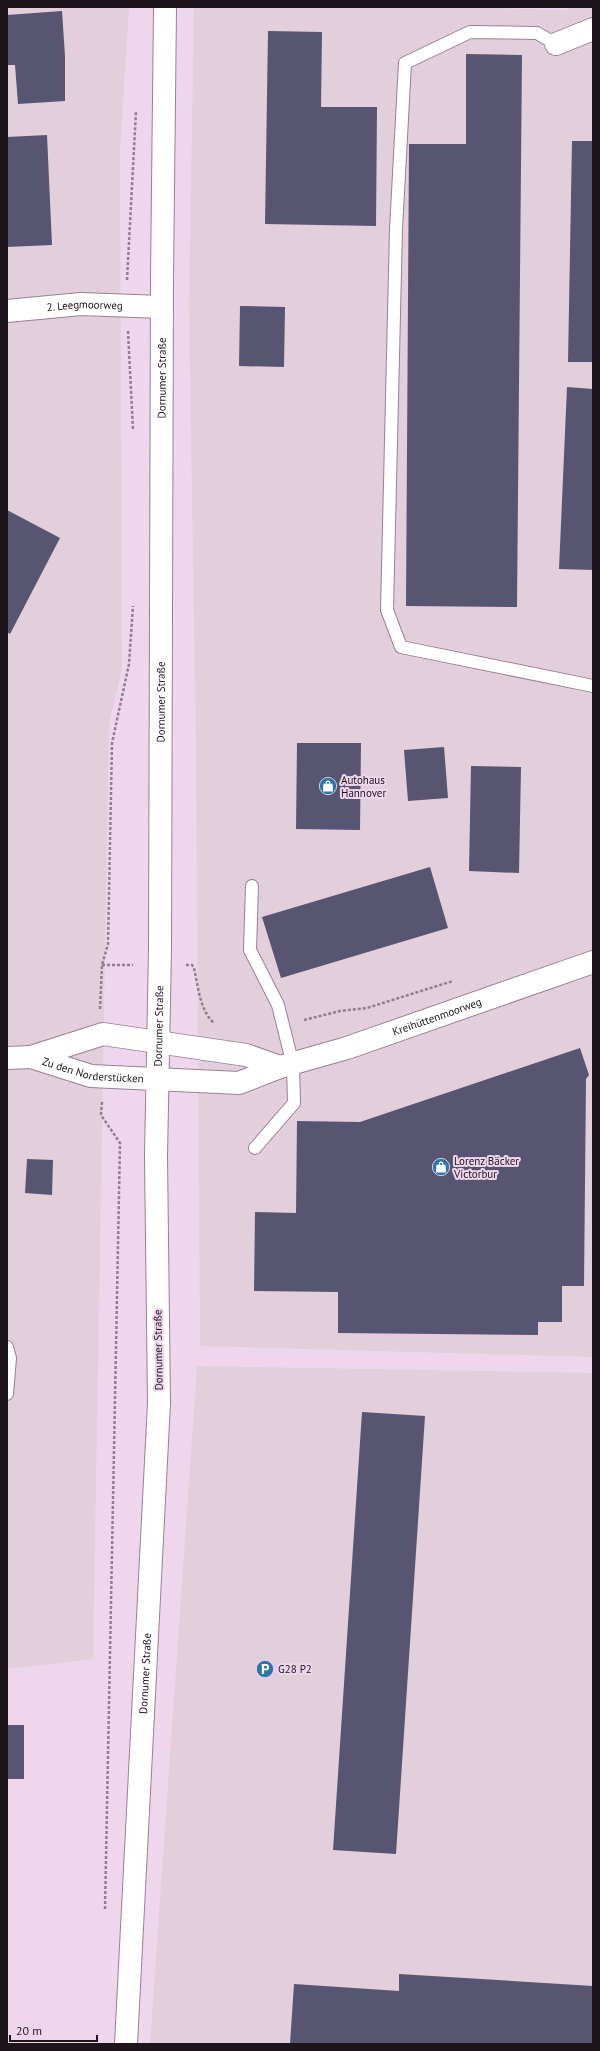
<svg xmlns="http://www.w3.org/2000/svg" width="600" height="2051" viewBox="0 0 600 2051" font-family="'PT Sans',sans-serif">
<rect width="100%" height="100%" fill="#efd6ed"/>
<path fill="#e3cedc" d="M7,7H129L120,152L122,670L109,723L93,1659L7,1669Z
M194,7H456L569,10V7H593V1357L200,1346L196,752L189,305Z
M197,1366L593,1373V2044H150Z"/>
<path fill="#575571" d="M62,11L65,56V101L18,104L15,65H7V15Z
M268,31L322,32L321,107H377L376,226L265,224Z
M466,54L522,55L517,607L406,606L409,144H466Z
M47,135L52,245L7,247V137Z
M572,141H593V362H568Z
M240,306L285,307L284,367L239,366Z
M567,387L593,389V570L559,569Z
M7,510L60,538L10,634L7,632Z
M297,743H361L360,830L296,829Z
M444,747L448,798L408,801L404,750Z
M471,766L521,767L519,873L469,871Z
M430,867L448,928L281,978L262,917Z
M580,1048L589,1075L586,1079L584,1286H562V1322H538V1335L338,1333V1292L254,1291L255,1212L296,1213L297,1121L360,1122Z
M27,1159L53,1160L52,1195L25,1193Z
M362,1412L425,1416L396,1854L333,1850Z
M7,1725H24V1779H7Z
M399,1974L593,1986V2044H290L294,1984L399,1991Z"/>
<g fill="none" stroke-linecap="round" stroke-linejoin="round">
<defs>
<path id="lane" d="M556,44L537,33L470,32L405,63L396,229L387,610L401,647L593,686
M252,886L250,950L278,1005L293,1065L294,1103L255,1148
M7,1347L10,1358L7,1394"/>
<g id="street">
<path d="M556,44L593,29"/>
<path id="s1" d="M7,311L81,304L162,307"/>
<path id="s2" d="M31,1057L91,1076L239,1083L280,1067L347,1048L593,962"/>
<path d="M7,1058L31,1057L103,1034L246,1055L280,1067"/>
</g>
<g id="secondary">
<path id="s3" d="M126,2044L159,1403L156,1157L160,948L162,279L165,7"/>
</g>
</defs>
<use href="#lane" stroke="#978095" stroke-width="14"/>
<use href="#street" stroke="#978095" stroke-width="24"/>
<use href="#secondary" stroke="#978095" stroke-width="24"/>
<path stroke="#907e8f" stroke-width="2.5" stroke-dasharray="3 2" stroke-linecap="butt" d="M127,280L136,111
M128,331L133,430
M102,965H133
M186,965H192L194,968C198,986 200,1011 214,1023
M100,1009L102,965L108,944L112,743L129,664L133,606
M304,1020L340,1011L367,1008L453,981
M102,1102L101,1115L120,1143L105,1909"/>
<use href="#lane" stroke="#fff" stroke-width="12"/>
<use href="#street" stroke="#fff" stroke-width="22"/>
<use href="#secondary" stroke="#fff" stroke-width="22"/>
</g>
<defs>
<symbol id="shop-disc" viewBox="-11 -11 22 22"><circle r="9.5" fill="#2a76a9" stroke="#efd6ed"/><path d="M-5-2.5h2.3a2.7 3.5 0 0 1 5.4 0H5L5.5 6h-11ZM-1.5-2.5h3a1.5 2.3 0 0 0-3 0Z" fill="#fff"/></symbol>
<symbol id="parking-disc" viewBox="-11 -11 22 22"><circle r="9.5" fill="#2a76a9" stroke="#efd6ed"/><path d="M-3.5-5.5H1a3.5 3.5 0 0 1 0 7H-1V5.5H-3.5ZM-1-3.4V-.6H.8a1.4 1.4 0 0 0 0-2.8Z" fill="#fff"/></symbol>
</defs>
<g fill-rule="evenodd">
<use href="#shop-disc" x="318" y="776" width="20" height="20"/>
<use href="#shop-disc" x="431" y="1157" width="20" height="20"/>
<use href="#parking-disc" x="255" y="1659" width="20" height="20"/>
</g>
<g text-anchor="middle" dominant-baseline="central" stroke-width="4" stroke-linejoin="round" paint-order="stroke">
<g font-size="11" fill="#1d141c" stroke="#efd6ed">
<text stroke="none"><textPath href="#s1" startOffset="78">2. Leegmoorweg</textPath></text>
<text stroke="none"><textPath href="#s3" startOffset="1667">Dornumer Straße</textPath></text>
<text stroke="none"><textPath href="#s3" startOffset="1343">Dornumer Straße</textPath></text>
<text stroke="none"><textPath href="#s2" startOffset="420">Kreihüttenmoorweg</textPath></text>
<text stroke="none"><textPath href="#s3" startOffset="1019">Dornumer Straße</textPath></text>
<text stroke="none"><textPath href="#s2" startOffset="64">Zu den Norderstücken</textPath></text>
<text transform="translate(158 1350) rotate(-91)">Dornumer Straße</text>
<text stroke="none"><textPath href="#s3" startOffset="371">Dornumer Straße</textPath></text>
</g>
<g font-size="11" fill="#1d141c" stroke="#efd6ed" text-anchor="start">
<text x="341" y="780">Autohaus<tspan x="341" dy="13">Hannover</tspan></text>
<text x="454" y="1161">Lorenz Bäcker<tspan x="454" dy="13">Victorbur</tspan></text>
<text x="278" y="1669">G28 P2</text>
</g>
</g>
<rect width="600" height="2051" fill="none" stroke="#1d141c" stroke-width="16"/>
<path d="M10 2035v6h87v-6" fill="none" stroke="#1d141c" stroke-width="2"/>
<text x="16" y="2035" font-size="12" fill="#1d141c" stroke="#efd6ed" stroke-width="3" paint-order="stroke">20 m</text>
</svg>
